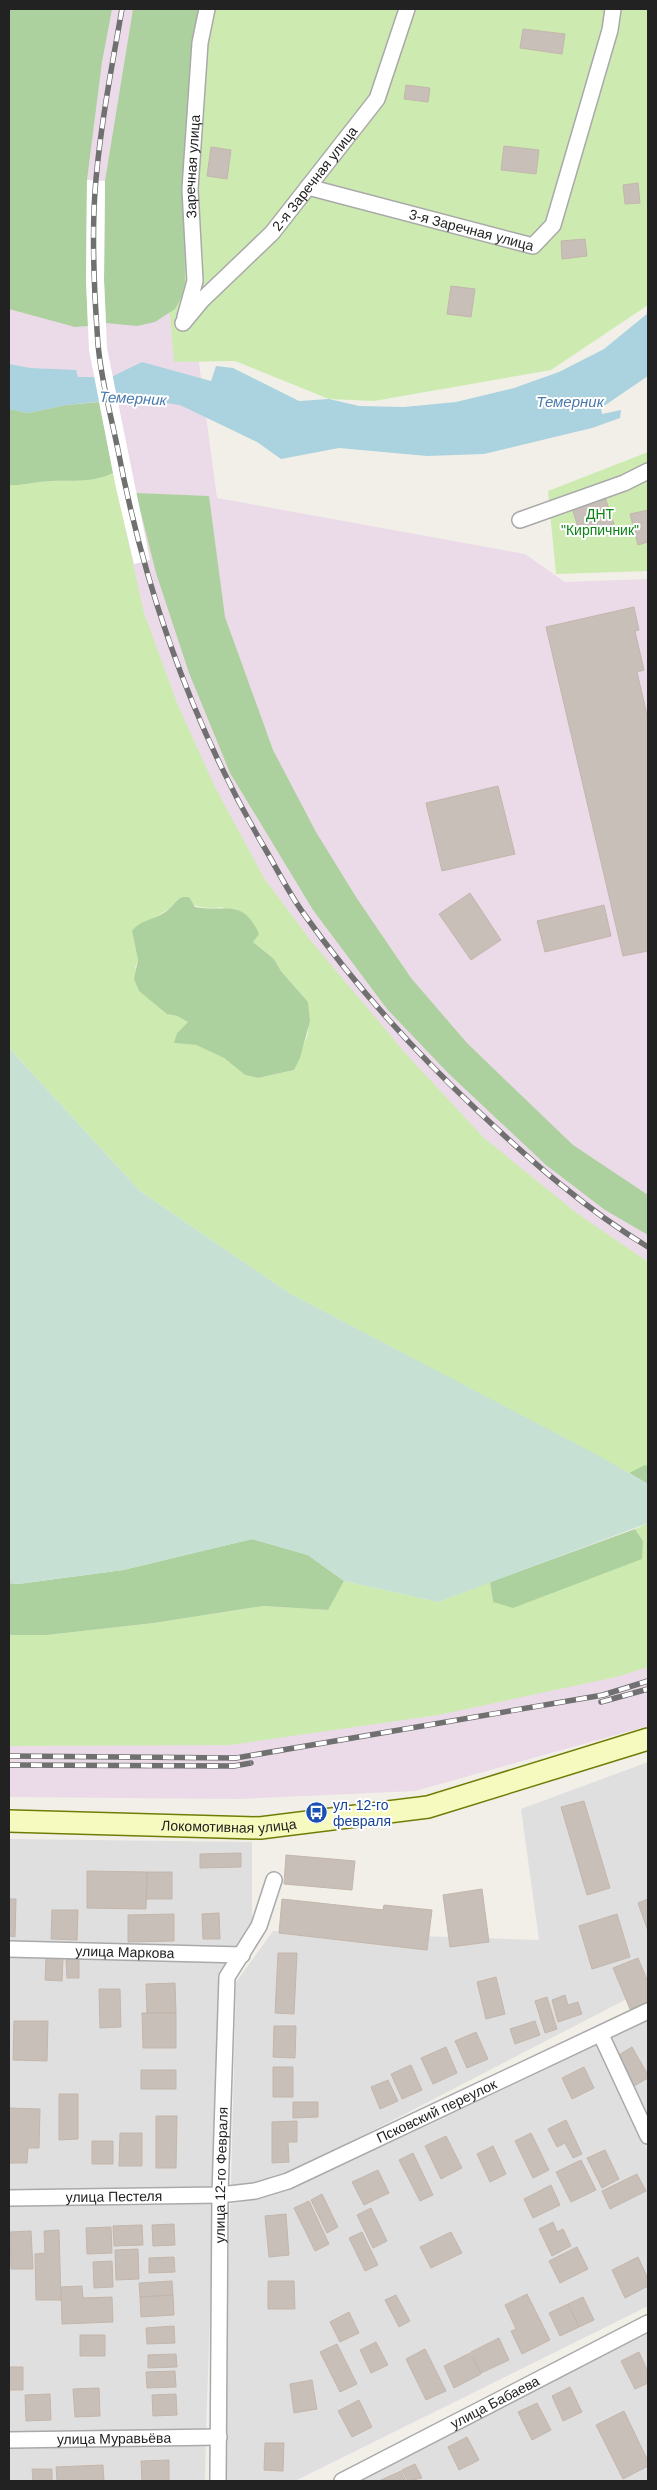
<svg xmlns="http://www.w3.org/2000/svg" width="657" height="2490" viewBox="0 0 657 2490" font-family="Helvetica,sans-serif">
<rect width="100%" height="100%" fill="#f2efe9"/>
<path fill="#e0dfdf" d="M648,1762V1988L285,2176L256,2184L231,2185L236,1982L273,1931L539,1940L521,1809Z
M9,1839L252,1842V1925L235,1948L9,1943Z
M9,1955L228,1960L220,1971L216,2189L9,2192Z
M648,2013V2125L604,2036Z
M594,2041L648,2151V2306L295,2481H223L230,2204L256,2199L290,2189Z
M214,2201L206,2432H9V2205Z
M648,2322V2481H332Z
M206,2441L205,2481H9V2443Z"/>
<path fill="#ebdbe8" d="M9,9H192L191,303L217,498L525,554L565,582L648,579V1332L488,1289L9,453Z
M648,1610V1726L415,1791L239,1799L9,1797V1686Z"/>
<path fill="#cdebb0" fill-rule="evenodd" d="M177,9H648V305L551,370L374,401L329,399L235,361L174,362L158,172Z
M648,452V571L556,574L548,491Z
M113,473L144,613L177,703L215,787L264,878L311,941L406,1054L484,1138L578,1214L648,1262V1466L629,1473L289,1293L140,1191L9,1048V485C24,486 37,481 51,481C74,480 93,483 113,473ZM178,899C194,906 205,910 222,907L253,942L274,959L281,971L308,1002V1034L294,1070L258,1078L245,1075L224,1058L196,1045L175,1043L177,1033L188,1022L177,1016L167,1014L135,968L138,960L132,931L169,909Z
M648,1523V1667L616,1677L438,1715L230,1745L9,1746V1635H47L154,1623L263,1606L327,1610L344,1581L438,1602L490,1582L493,1602L643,1541L635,1529Z"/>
<path fill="#add19e" d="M9,9H112L102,62L87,180L86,280L88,326L75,327L9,309Z
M133,9H201L184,179L185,283L181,298L175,309L155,322L137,326L106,323L104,280L105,181Z
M99,402L113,473C92,483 74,480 51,481C37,481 24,486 9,485V409L28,413L66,405Z
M136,493L209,496L225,617L273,750L316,832L356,897L411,978L467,1043L573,1145L648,1195V1235L605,1210L546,1165L448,1073L387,1009L313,910L230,773L189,673L156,573Z
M183,897H189L195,907C225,913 243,897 259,934L253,942L274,959L281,971L308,1002L310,1021L300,1058L294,1070L258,1078L245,1075L224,1058L196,1045L174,1043L177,1033L188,1022L177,1016L167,1014L139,991L134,979L138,960L132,931C141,919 156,920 168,910C174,905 176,899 183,897Z
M645,1465L648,1466V1484L629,1473Z
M635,1529L643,1541L642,1559L513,1608L493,1602L490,1582Z
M252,1539L308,1555L344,1581L328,1610L263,1606L154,1623L47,1635H9V1583L18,1584L123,1570Z"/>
<path fill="#c6e0d4" d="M9,1048L140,1191L289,1293L592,1452L648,1484V1523L438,1602L344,1581L308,1555L252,1539L123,1570L18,1584L9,1583Z"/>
<path fill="#aad3df" d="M648,313V376L601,408L602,414L621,410L620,418L592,428L484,454L427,456L339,448L281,459L257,442L180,405L132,398L66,405L28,413L9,409V364L30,368L76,370L78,377H111L142,362L211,381L216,366L233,368L299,401L329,399L359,406L404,407L456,402L514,388L559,372L604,349Z"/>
<path fill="#fff" d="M87,180L105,181L104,280L107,348L150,560L134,564L116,488L89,350L86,280Z"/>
<path fill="#c7bfb8" stroke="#c4b6ab" d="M523,29L565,34L562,54L520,48Z
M406,85L430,88L428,102L404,99Z
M504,146L539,150L536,174L501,170Z
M211,147L231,150L227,179L207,176Z
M638,183L640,203L625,204L623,185Z
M585,239L587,256L562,259L561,241Z
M451,286L475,289L471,317L447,314Z
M605,497L614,524L580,534L572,508Z
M648,510V542L638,545L630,514Z
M634,607L639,630L635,631L644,670L637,672L648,719V951L623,956L546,627Z
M498,786L515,854L442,871L426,803Z
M470,893L501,940L471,960L439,914Z
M604,905L611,936L545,952L537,921Z
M584,1801L610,1888L587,1895L561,1807Z
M241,1853V1867L200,1868V1854Z
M286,1855L355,1861L352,1890L284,1884Z
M87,1871L147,1872L146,1909L87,1908Z
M147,1872H172V1899H146Z
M482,1889L489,1942L450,1947L443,1895Z
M9,1899H16L15,1937L9,1936Z
M282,1899L383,1910L384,1905L432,1910L427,1950L279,1933Z
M648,1899V1931L638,1903Z
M52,1910H78L77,1940L51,1939Z
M219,1913L220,1939H203L202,1914Z
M174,1914V1941L128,1942V1915Z
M617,1914L630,1957L592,1969L579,1926Z
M278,1953H297L294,2014L275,2013Z
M46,1958H63L62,1981L45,1980Z
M638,1958L648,1982V2002L630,2009L613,1968Z
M66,1959H79V1978H67Z
M496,1977L505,2014L486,2019L477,1982Z
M175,1983L176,2013H147L146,1984Z
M99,1989H120L121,2027L100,2028Z
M565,1995L568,2005L578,2002L582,2014L558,2022L552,2000Z
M547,1997L557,2029L545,2033L535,2001Z
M142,2013H176V2048H143Z
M14,2021H48L47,2061L13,2060Z
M535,2021L540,2035L515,2044L510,2029Z
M274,2026H296L295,2058L273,2057Z
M476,2032L488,2059L467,2068L455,2041Z
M446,2047L457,2073L433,2084L421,2058Z
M632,2047L648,2075V2078L634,2086L617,2056Z
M411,2065L422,2090L402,2099L391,2074Z
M273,2067H293V2097H273Z
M584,2067L594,2088L572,2099L562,2078Z
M141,2070H176V2089H141Z
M388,2080L398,2101L380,2109L371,2087Z
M59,2094H78V2139L59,2140Z
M293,2102H318V2117L293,2118Z
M9,2108L40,2109L39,2148H28L27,2163H9Z
M156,2116H177L176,2168H156Z
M566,2120L582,2154L573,2158L565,2143L557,2147L548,2129Z
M297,2121V2142H288L289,2162L272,2163V2122Z
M120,2133H142V2166H119Z
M531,2133L549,2170L533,2178L515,2141Z
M446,2136L462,2168L441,2179L425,2146Z
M92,2141H113V2164H92Z
M493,2146L506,2174L490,2182L477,2154Z
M605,2150L619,2179L602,2188L587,2158Z
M413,2153L433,2195L420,2201L399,2160Z
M581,2160L596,2190L571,2202L556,2172Z
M378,2170L389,2193L364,2205L352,2182Z
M637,2174L646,2191L610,2209L602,2191Z
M551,2185L560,2205L533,2218L524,2199Z
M322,2194L338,2227L327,2233L311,2200Z
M309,2201L329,2244L315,2251L294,2208Z
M371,2208L387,2241L373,2248L357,2215Z
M286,2214L289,2255L269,2257L265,2216Z
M553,2222L557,2232L563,2229L571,2246L552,2256L539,2229Z
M174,2224L175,2245L153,2246L152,2225Z
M142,2225L143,2245L114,2246L113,2226Z
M111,2227L112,2253L87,2254L86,2228Z
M59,2230L61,2300H36L35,2254L45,2253L44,2231Z
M31,2231L33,2269H11L10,2232Z
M362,2232L378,2265L365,2271L349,2238Z
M451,2232L462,2253L431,2268L420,2247Z
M577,2247L588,2269L560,2283L549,2261Z
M138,2249L139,2279L116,2280L115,2250Z
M174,2257L175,2272L149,2273V2258Z
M638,2257L648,2279V2286L625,2298L612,2270Z
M112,2261L113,2287L94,2288L93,2262Z
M172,2281L173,2295L140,2297L139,2283Z
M268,2281H294L295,2309H268Z
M82,2286L83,2298L112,2297L113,2322L62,2324L61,2287Z
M527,2294L550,2340L522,2354L511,2331L516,2329L505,2305Z
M173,2295L174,2315L141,2317L140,2297Z
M396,2295L410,2321L399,2327L385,2300Z
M583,2297L594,2320L579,2327L568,2304Z
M568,2304L579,2327L560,2336L549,2313Z
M349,2312L359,2333L340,2342L330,2322Z
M174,2326L175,2343L147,2344L146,2328Z
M80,2335H105V2356H80Z
M499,2338L509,2360L481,2373L471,2352Z
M376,2342L388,2365L371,2373L360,2350Z
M337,2344L357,2384L340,2392L320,2352Z
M425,2349L446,2391L426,2400L406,2359Z
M639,2352L648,2372V2383L635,2389L621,2361Z
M470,2353L481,2374L454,2388L444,2366Z
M176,2354L177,2367L148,2368V2355Z
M9,2367H23V2390H9Z
M175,2371L176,2387L147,2388L146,2372Z
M312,2380L317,2409L294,2413L290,2384Z
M570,2387L582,2412L563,2421L552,2396Z
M99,2388L100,2416L75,2417L73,2389Z
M50,2394L51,2420L26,2421L25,2395Z
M176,2394L177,2415L153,2416L152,2395Z
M359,2400L372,2427L352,2437L338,2411Z
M537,2403L551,2430L532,2440L518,2412Z
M624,2411L648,2461V2466L623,2479L596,2425Z
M467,2437L479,2460L459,2470L448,2447Z
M265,2443H284L283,2471L264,2470Z
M169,2460V2481H142L141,2461Z
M415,2464L422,2478L408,2481L402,2470Z
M103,2465L104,2481H57L56,2467Z
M32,2469H52V2481H33Z
M401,2471L406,2481H379Z"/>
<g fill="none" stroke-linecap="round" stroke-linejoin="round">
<defs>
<g id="street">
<path id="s1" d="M308,187L533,246L553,225L610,30L613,9"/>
<path id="s2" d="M185,317L195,281L190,189L200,43L207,9"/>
<path id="s3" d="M183,323L202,300L272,233L377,99L407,9"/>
<path d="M520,520L624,483L648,471"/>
<path id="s4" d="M9,1949L242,1955"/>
<path d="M601,2035L648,2136"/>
<path id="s5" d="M9,2198L220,2195L255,2191L288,2181L648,2011"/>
<path id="s6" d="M9,2440L219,2437"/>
<path id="s7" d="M218,2481L220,2195L227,1977L259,1926L274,1880"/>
<path id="s8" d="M342,2481L648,2323"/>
</g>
<g id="secondary">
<path id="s9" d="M9,1821L260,1828L428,1807L648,1739"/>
</g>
</defs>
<use href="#street" stroke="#a9a9a9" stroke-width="18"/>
<use href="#secondary" stroke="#707d05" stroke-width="24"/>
<use href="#street" stroke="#fff" stroke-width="15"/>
<use href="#secondary" stroke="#f7fabf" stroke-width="21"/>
<defs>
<path id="rail" d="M122,9C112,65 101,123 96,179C91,232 94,291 98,344C101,380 111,416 118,450C145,591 194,729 267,852C279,873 290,895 304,914C355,986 416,1053 480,1113C532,1162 587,1210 648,1247
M601,1702L648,1689
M9,1756L236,1758L603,1695L648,1681
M9,1765L234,1766L251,1763"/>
</defs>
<use href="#rail" stroke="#707070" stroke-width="5.5"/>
<use href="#rail" stroke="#fff" stroke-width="4" stroke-dasharray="11" stroke-linecap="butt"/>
</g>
<defs>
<symbol id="bus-disc" viewBox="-11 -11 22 22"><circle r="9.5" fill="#1a4fb4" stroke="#fff"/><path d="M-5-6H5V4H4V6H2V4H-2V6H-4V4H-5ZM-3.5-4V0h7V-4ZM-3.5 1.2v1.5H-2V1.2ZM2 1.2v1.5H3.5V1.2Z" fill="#fff"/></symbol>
</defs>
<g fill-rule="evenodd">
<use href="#bus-disc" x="304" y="1800" width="25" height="25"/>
</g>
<g text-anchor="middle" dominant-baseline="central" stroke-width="4" stroke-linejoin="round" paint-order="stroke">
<g font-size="14" fill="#222" stroke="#fff">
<text stroke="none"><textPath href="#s2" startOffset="152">Заречная улица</textPath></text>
<text stroke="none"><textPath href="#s3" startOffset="196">2-я Заречная улица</textPath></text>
<text stroke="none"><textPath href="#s1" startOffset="169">3-я Заречная улица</textPath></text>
<text stroke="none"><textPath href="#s9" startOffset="220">Локомотивная улица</textPath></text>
<text stroke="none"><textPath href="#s4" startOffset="116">улица Маркова</textPath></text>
<text stroke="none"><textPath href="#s5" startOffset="445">Псковский переулок</textPath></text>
<text stroke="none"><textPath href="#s7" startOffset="306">улица 12-го Февраля</textPath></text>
<text stroke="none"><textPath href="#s5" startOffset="105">улица Пестеля</textPath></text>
<text stroke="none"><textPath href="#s8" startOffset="172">улица Бабаева</textPath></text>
<text stroke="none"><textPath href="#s6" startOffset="105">улица Муравьёва</textPath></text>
</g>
<g font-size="14" fill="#0c8416" stroke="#fff">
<text x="600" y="514">ДНТ<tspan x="600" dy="16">"Кирпичник"</tspan></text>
</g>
<g font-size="14" fill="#164399" stroke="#fff" text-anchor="start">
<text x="333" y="1805">ул. 12-го<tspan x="333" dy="16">февраля</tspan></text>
</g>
<g font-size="15" font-style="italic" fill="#4a7aab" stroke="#fff">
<text transform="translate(133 398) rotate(3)">Темерник</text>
<text x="570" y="401">Темерник</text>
</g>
</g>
<rect width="657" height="2490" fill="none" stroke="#222222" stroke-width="20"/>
</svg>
